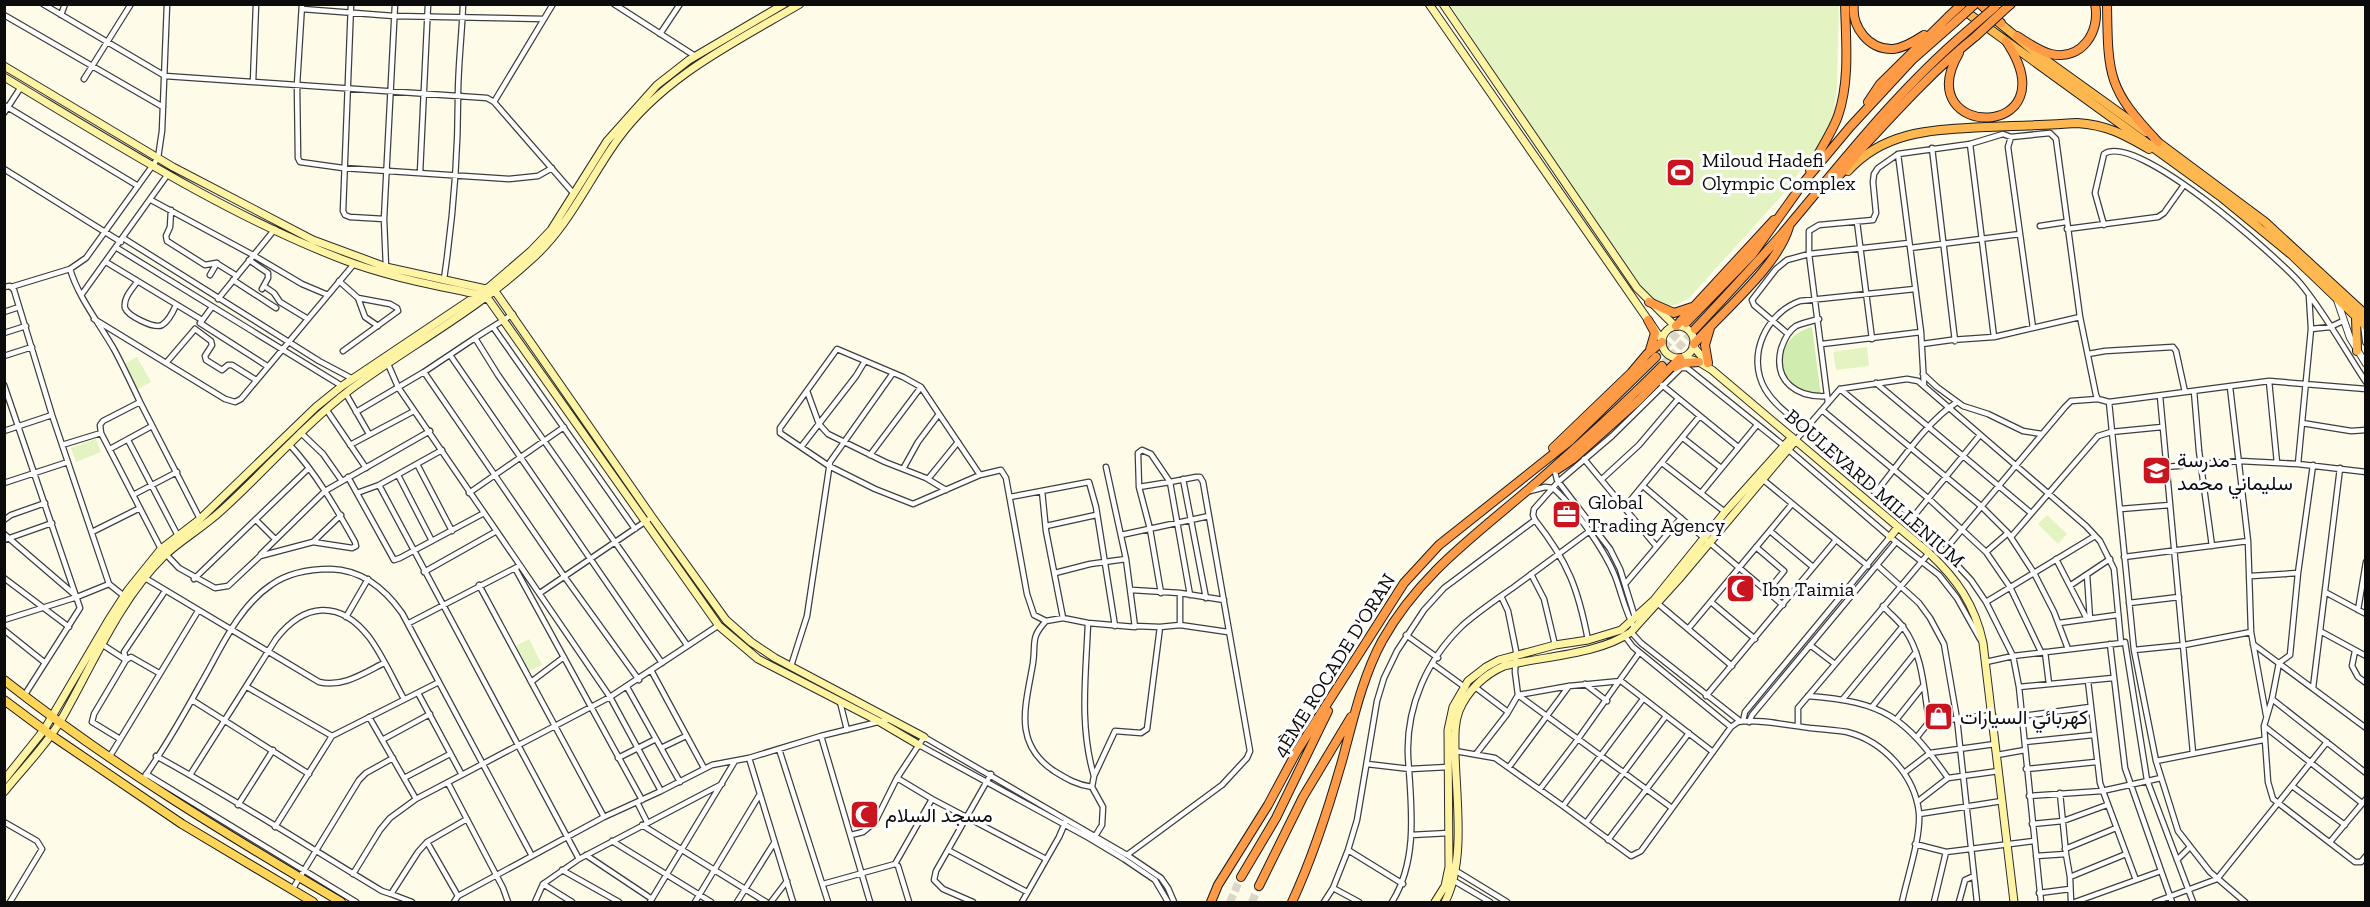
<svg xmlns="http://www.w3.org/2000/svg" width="2370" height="907" viewBox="0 0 2370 907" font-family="'Zilla Slab',Vazirmatn,serif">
<rect width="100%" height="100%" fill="#fffbe9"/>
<path fill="#d0edaf" d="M1812,327L1821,396C1813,394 1800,393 1794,388C1768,367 1784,334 1812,327Z"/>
<path fill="#e3f4c2" d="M1450,5H1839L1837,87L1833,119L1814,152L1785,192L1690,297C1657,322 1643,289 1624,265Z
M1867,347L1869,366L1836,370L1833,352Z
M137,357L151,382L138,389L124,364Z
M96,439L101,452L76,462L71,448Z
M2047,515L2067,534L2058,544L2038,524Z
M529,639L542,665L529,671L516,646Z"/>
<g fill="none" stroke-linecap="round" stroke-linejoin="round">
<path stroke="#dad7c8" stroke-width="8" stroke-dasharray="8 4" stroke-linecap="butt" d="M1656,357L1686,323
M1662,366L1695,329
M1230,902L1241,877
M1252,902L1259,886"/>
<defs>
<path id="minor" d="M43,4L165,76L487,98L494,102L574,194
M302,4L297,85L298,158L300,162L343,168L509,179L538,176L552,168
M351,4L343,211L345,215L350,217L384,219
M614,4L695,56
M302,9L394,16L544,19
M4,15L163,107
M61,15L65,4
M660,34L680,4
M84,79L131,4
M253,82L256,4
M494,102L553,4
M4,105L138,186
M4,113L21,87
M2011,137L2008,147L2033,328
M1970,144L1994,337
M1932,148L1955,341
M1898,154L1921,332L1924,385
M4,169L121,242
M420,173L428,4
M151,200L253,255L302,284L328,295
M171,210L170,227L166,236L167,241L205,265L216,263L237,276
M1857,222L1872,339
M2104,225L2095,193L2104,154C2136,131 2277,257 2300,283C2325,313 2344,349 2366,382
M2040,226L2066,222
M2067,229L2158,217L2164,213L2184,185
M123,238L319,361L353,379
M117,248L342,386
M1910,248L2020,234
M249,260L268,273V278L262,289
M106,262L202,320
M386,267L384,219L395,4
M70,269C79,299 100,324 115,351C124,368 132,385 140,402
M210,275L217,263
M444,279C453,218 458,157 458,96C458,65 462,35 463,4
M233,280L276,308
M339,281L358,298L365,317L378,326
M137,282C132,289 123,298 125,308C128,316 154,329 162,325C169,321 173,312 176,305
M264,286L274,293L280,302L308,319
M4,287L10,286L14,290L52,415L109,584L124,596
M11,287L70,269L86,258L158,158L162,131L167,4
M82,294L168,174
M218,299L275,229
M4,312L19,307
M94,319L225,399L235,402L241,399L354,264
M1819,319C1811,321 1803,323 1796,326C1788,331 1784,340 1781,349C1773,382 1798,398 1827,396
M201,322L212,307
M200,323L267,366
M493,327L635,529
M195,329L211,341L212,345L205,356L206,360L222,370L228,365H232L256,380
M2311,329L2330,327L2343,321
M4,333L26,326
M1788,334L1754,305L1752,300L1776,269L1787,260L1809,254L1909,243
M475,338L513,314
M1822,344L1921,332
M1922,344L1951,340L1994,337L2080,317
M343,351L398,311L397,308L390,304L358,298
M2088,354L2105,351L2173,347L2176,351L2185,392
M450,355L662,663
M4,356L32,347
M166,363L195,329
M388,364L398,387L610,697L661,791
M424,372L564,576L639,680
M1923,374L1937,387L1963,406L1988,414L2023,431L2042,434
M2269,381L2277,463
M1876,383L2031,513
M4,385L80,608L24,696
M1662,385L1738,447
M2230,387L2248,541L2251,632L2266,715
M1840,389L1981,506L2008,533L2034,573L2054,612L2068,649
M807,391L819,424L828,434L885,462L926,478L946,490
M2194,391L2199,451L2212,546
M346,394L369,434
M2160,396L2193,753
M1828,403L1809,254V231L1819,225L1873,220L1876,213L1873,182L1874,174L1878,168L1898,154L1970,144L2003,134L2011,137L2050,133L2056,139L2080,317L2096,395L2098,399L2109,402
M326,409L366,468
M1822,410L1929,499L1986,552L2010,587L2041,652
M356,412L424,372L475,338L498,375L687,645
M939,414L980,475
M2302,423L2351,431L2366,430
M1806,428C1792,417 1775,406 1765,389C1746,356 1766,313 1800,301L1915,289
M4,431L52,415
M1803,431L1944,551L1971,580L1986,602L2013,656L2019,687L2041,902
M300,432L323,454L342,481
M1683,438L1721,468
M128,440L178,536
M1795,441L1840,389L1907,379L1918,381L2086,526L2100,541L2114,569L2121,643
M62,445L101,433
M350,445L414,411
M801,447L856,376L865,361
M110,449L152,426
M870,455L921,387
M1584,459L1656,546
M1662,463L1725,512
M417,464L452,531
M2298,464L2311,329L2309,296
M2165,467L2240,461L2298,464L2366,472
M903,469L918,442L939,414L921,387L903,377L837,349L780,428V433L829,466L875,489L913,504L980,475L1001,470L1006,478L1027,594L1034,615L1046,621L1063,618L1088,623L1135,627L1126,559L1106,467
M1555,472L1557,480L1610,549L1620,569L1635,617
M398,475L432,541
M348,477L394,560L400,558L484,513
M1761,478L1868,566
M928,479L958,442
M1183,479L1206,598
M1602,479L1639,445L1678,399
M4,483L68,462
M379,485L579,859
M1643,486L1783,605
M1139,487L1170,482L1190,595
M1042,491L1046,531L1063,618
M1530,491L1545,487L1553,488C1574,506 1605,551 1615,576C1622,594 1625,612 1635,629
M1876,492C1900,463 1926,422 1957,402
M357,493L379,485L442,450
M469,493L564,427
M1701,493L1757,425
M133,495L177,472
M1010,497L1089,482L1096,507L1115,626
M1625,507L1699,417
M2120,509L2170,505
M200,519L140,402L103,421L100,425L101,433L161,549L179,568L215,588L228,586L260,556L313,542L352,548L356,546L355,542C336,508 316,473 289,444
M4,520L11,515L45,503
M256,520L275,539
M1535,520C1568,562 1578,588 1588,640
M1909,522L1980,435
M1046,526L1096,515
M1770,531L1813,567
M92,532L140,508
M4,534L75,595
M1121,535L1209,516
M2011,537L2098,436L2111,432L2162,427
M4,540L52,523
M313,542L341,515
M1756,547L1784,571L1767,592
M1944,551L2065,407L2071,401L2098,399
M1986,552L2008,533
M261,554L325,491L430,431
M2124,557L2248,541
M2056,559L2087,619
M1877,565L1919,603L1930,618L1944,644L1957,719L1977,902
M515,568L642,800
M424,572L495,532
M1055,573L1090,564L1126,559
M1531,574L1544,599L1555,645
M2087,575L2090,619
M2251,576L2298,573
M4,578L69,627
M145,578L319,682C342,688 364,673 384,663
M194,579L309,468
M1625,584L1681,518
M479,585L604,817
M2071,585L2110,559
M1132,590L1180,593L1224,600
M2325,592L2366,614
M540,593L652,517
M1180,593V625
M1656,602L1732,666
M1711,602L1755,639
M1986,602L2095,536
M2129,603L2179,597
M1883,606C1889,613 1897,619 1903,627C1923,654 1924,690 1929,722L1993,715
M2358,610L2366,562
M346,617L368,579
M4,620L77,597L109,584
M1046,621C1030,638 1036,642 1033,663C1026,705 1012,743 1054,771C1067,779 1077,785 1092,787
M409,623L517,567
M1088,623C1086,674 1079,726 1094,776
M2059,623L2117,615
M1135,626L1160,627L1180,625L1228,632
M1688,629L1792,504
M4,630L44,662
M2320,631L2366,656
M1631,632L1641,643L1740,721
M1406,635L1438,658
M1624,635L1633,647L1731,727
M2125,642L2147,780L2193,902
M2110,644L2125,768L2172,902
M2253,644L2366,728
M103,645L126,660
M1810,645L1835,664
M2134,650L2184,645L2251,632
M2355,651L2352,666L2358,677L2366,683
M2045,652L2049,684
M126,660L124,652L165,591
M1986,662L2013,656L2122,643
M1433,664L1466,688
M791,666L807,616L830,462L893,373
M651,670L704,768
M2088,681L2100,783L2136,880
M531,682L564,657
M1585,684L1607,701
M247,687L332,736L439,682
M627,687L680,782
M1475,687L1508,712
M2019,687L2113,678
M2313,688L2340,468
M418,693L462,775
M1518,695L1569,686L1621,681L1713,752
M1518,695L1672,808
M1706,696L1836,540
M1808,696C1884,702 1904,716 1948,778
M1843,699L1903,626
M2272,699L2279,663L2290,655L2298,573L2313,465
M192,700L309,774
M840,702L847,730
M1872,707L1916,652
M2022,716L2090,707
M369,717L416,799
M1896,720L1923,686
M1743,721L1745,712L1890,537
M1749,722L1752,715L1896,542
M1798,726V708L1929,553
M2264,726L2268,782L2273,799L2355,862H2361L2366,856
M821,736L870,902
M1917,737L1929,722
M120,739L92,722L94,714L126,660L131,657L159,673
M382,740L430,714
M2025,742L2093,735
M919,745L1089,838L1124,859L1155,880L1168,902
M661,748L686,736
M779,749L828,902
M1455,751L1495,758L1563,806L1643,699
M1476,754L1507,714L1518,695L1515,672L1516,651L1508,611L1501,596
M1997,755L2025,750
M110,756L198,611
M156,756C233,798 307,846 382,891L391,894L418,852L427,842L467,819
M618,758L656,739
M749,758L793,902
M2156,761L2263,740
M1367,764L1410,769L1448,767
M1509,767L1569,686
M2026,769L2096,762
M1904,773L1930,753L1995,744
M146,774L356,902
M190,775L276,639C304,603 339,599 369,637C383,656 393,679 404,699
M404,778L450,754
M897,778L932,799L1046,859
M143,779C164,749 183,716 200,685C220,651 237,608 271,585C289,572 310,569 331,569C362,570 385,589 402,613L532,856
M448,783L503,888L508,902
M2292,786L2345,825
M1540,789L1578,739L1639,653
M2060,793L2066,854L2070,877L2071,902
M2029,796L2102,791L2161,778
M637,802L647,822
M1917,802L1948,778L1999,771
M2362,803L2264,726L2272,699L2366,773
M238,805L273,750
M1563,806L1631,856L1641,851L1731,727L1738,722C1754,718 1792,726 1810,728C1822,729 1835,730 1847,732C1883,741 1915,775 1919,813C1921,837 1907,878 1902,902
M1919,814L2002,801
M4,822L37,841L42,849L10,902
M1586,823L1666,716
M2032,824L2063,821L2107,805
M642,825L766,902
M275,827L332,736
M851,835L863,832L875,822L897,778L924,737L1127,855L1161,878L1168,888L1174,902
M1411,835L1449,833
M1094,838L1102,825L1103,807L1092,787L1094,776L1115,731L1141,733L1147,729L1160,627
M1608,840L1689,733
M612,841L711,902
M427,842L458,896
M2330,842L2366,799
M1915,844L1946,852L2034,841
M2065,849L2116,828
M948,850L1027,892
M1348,850L1403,884
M586,855L652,899
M1127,855L1222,785L1247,758L1250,751L1203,482L1200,477H1196L1170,482L1151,454L1142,450L1138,453L1139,487L1150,529L1161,593
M2036,856L2066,854
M2177,860L2189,848
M1453,869L1507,902
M562,870L619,902
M353,874L380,830L390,818L416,799L610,697L719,625
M2070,877L2126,854
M1451,879L1490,902
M543,884L572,902
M823,884L895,864
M1333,888L1359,902
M292,890L359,780L366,773L393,758
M2039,893L2070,889
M391,894L412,902
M454,902L458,896L604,817L661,791L712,765L749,758L821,736L890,719
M535,902L543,884L579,859L722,784
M650,902L735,761
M695,902L760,794
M737,902L774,843
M771,902L787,881
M909,902L898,866L895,864L932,799
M973,902L943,889L934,880L936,871L991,774
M1022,902L1059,837L1065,823
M1324,902L1333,888L1348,850L1357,820L1377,701L1384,678L1397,651L1424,610L1444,588L1535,520L1533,515L1534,509L1558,482L1612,436L1681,368H1687L1783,445L1890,537L1939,575L1957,598L1980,639
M1392,902C1419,859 1411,804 1408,756C1406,707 1427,659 1463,625C1479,611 1497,599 1514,587C1541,567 1568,547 1595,527
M1934,902L1946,852
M1959,902L1965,880L1974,876
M2075,902L2161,871
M2155,902L2217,879L2327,742
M2245,902L2210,872L2178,831L2156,761L2134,650L2109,402L2269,381L2366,389"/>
<path id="tertiary" d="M2337,300L2350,338L2366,364
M2364,325L2366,342"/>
<path id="secondary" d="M1429,4L1662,340
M1443,4L1637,288L1675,326
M4,66L173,167L313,240L386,267L495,291L652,517L726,620L751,642L775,658L924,737
M4,77C111,141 228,216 344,260C388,277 435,285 480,295L489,300L719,626L758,659L880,722L919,745
M1662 342a16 16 0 1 1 32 0a16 16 0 1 1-32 0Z
M1693,346L1707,363
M1683,357L1699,362L1712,370L1929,553C1957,579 1975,605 1983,643L2014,902
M1890,537L1898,527
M4,780L44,730L108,621L128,590L161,549L200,519L316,407L342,386L488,288L531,251L551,230L607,141L657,85L689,60L784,4
M4,792C23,768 46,746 61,720C92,666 119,600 164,556C182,539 204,527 222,510C266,470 304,425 351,389C411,345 477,310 532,259C569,226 589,179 618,139C664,76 734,43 800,4
M1435,902L1445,886L1449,867L1448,730L1453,707L1468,681L1486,667L1499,660L1555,645L1588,640L1621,630L1654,600L1725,512L1792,437
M1445,902C1466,861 1456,798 1455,752C1455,738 1454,724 1459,711C1467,691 1485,674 1504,666C1543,656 1598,655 1631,632L1679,579L1795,441"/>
<path id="primary" d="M4,680C110,764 226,834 341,902
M4,700L51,735L182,824L313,902"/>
<path id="trunk" d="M1962,9L2220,196L2292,255L2366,326
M1997,21L2036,53L2146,132
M2155,140L2265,222L2366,315
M1848,171C1885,130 1934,130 1985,127C2015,126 2046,125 2077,123C2107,125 2123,134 2149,149
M2356,317L2357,351"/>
<path id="motorway" d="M1854,4C1851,27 1869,50 1893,49C1904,48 1915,41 1924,35
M1980,4L2001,23
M2107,4C2108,77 2108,89 2158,142
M2003,11L2011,4
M2017,36C2027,42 2039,51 2051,54C2081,61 2101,32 2095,4
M1959,53C1908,141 2073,141 2006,41
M1868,102L1880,84L1948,17
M1810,170C1818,152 1831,135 1838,116C1850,81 1846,41 1845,4
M1823,189C1841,178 1852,158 1867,143C1902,105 1936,68 1976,36
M1649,302L1674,313L1692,307
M1648,320L1655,333L1650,350
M1686,323L1752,255L1804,182L1850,127L1912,60L1954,23
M1676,326L1774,220
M1695,329C1724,298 1753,267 1781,235C1840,165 1896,92 1965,33
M1694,344C1722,312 1778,266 1789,227
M1708,363L1705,345L1710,328
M1675,367L1684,363L1699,362
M1553,448L1631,373L1647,354L1662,342
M1558,469L1573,459L1639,400L1680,358
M1241,877L1276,818L1328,711
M1259,886L1303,797L1351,717
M1211,902L1218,885L1268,805L1297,751L1404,583L1439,545L1571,440L1656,357
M1292,902C1313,857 1328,810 1342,761C1353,721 1362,678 1382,641C1419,575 1473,537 1529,489C1575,449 1619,409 1662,366"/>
</defs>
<use href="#minor" stroke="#3e3e3e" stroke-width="7"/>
<use href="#tertiary" stroke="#3e3e3e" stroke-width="8"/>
<use href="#secondary" stroke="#2d2d2d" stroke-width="9"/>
<use href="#primary" stroke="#1c1c1c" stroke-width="10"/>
<use href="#trunk" stroke="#1c1c1c" stroke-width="10"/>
<use href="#motorway" stroke="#1c1c1c" stroke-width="10"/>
<use href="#minor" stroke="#fff" stroke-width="4.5"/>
<use href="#tertiary" stroke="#fff" stroke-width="6"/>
<use href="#secondary" stroke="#fff4a4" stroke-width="7"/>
<use href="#primary" stroke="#ffd559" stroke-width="8"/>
<use href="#trunk" stroke="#ffb850" stroke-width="8"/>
<use href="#motorway" stroke="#ff9a47" stroke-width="8"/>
<defs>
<path id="motorway-bridge" d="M1948,17L1962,4
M1954,23L1975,4
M1965,33L1995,7
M1976,36L2003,11"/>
</defs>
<use href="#motorway-bridge" stroke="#1c1c1c" stroke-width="10" stroke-linecap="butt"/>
<use href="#motorway-bridge" stroke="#ff9a47" stroke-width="8"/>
</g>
<defs>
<symbol id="stadium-square" viewBox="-11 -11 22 22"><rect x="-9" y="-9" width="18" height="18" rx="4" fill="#c9151f" stroke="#fff"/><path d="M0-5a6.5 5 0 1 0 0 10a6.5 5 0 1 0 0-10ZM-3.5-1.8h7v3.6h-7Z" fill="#fff"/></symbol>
<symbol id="school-square" viewBox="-11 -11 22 22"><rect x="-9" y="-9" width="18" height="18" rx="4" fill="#c9151f" stroke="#fff"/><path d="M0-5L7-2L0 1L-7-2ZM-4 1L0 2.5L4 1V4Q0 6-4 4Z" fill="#fff"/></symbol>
<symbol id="office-square" viewBox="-11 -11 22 22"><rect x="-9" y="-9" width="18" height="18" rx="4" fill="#c9151f" stroke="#fff"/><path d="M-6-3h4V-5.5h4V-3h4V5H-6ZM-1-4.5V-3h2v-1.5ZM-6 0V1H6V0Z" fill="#fff"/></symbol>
<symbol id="mosque-square" viewBox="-11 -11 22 22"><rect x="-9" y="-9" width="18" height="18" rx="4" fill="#c9151f" stroke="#fff"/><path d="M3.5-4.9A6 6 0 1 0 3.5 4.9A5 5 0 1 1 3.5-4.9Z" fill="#fff"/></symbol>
<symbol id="shop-square" viewBox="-11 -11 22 22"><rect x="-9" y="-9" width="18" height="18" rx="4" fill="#c9151f" stroke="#fff"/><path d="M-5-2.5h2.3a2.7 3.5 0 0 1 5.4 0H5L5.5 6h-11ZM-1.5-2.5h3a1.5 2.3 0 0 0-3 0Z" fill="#fff"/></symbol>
</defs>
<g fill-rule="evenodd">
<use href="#stadium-square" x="1664" y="156" width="33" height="33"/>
<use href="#school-square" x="2140" y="454" width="33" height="33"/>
<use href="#office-square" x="1550" y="498" width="33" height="33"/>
<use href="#mosque-square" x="1724" y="572" width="33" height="33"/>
<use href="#shop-square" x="1922" y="700" width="33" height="33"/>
<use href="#mosque-square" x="848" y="798" width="33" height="33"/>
</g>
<g text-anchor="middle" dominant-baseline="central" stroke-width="6" stroke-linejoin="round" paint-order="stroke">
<g font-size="20" fill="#0b0b0b" stroke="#fff" text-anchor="start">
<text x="1702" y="160">Miloud Hadefi<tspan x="1702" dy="23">Olympic Complex</tspan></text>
<text x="2177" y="460">مدرسة<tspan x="2177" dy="23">سليماني محمد</tspan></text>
<text x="1588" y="502">Global<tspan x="1588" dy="23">Trading Agency</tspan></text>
<text x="1762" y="589">Ibn Taimia</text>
<text x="1960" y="717">كهربائي السيارات</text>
<text x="885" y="815">مسجد السلام</text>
</g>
<g font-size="20" fill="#0b0b0b" stroke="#fff">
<text transform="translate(1875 488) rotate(41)">BOULEVARD MILLENIUM</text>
<text transform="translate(1334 665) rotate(-58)">4ÈME ROCADE D'ORAN</text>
</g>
</g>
<rect width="2370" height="907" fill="none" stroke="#0b0b0b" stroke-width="12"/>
</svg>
